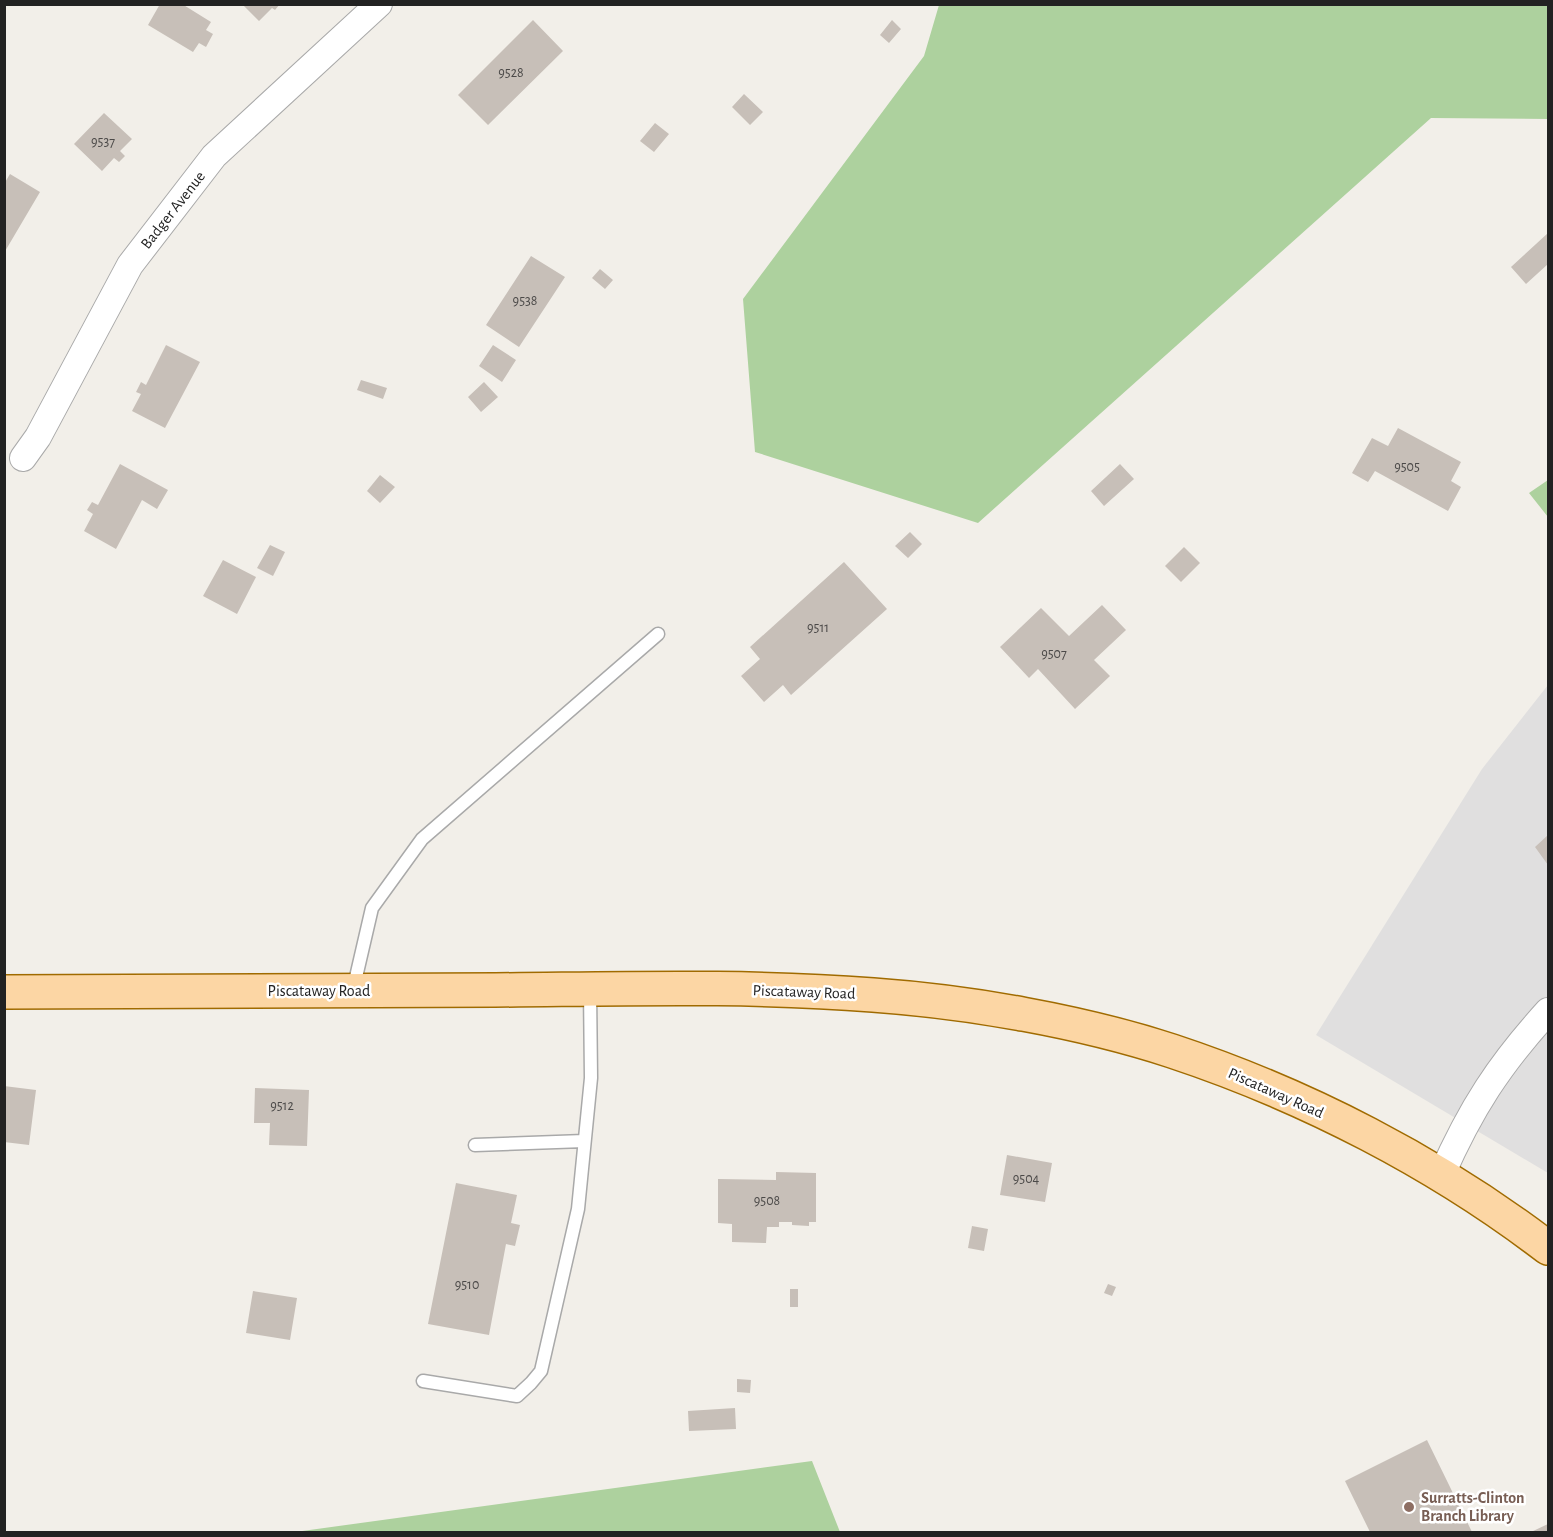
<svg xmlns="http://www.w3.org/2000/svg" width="1553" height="1537" viewBox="0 0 1553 1537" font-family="'Alegreya Sans',sans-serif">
<rect width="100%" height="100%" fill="#f2efe9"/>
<path fill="#e0dfdf" d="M1548,685V1173L1316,1035L1482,769Z"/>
<path fill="#add19e" d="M939,5H1548V119L1431,118L978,523L755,452L743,299L924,56Z
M1548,480V517L1529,493Z
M812,1461L840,1532H295Z"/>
<path fill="#c7bfb8" d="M160,4H182L211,22L206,30L213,34L206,47L199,43L193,52L148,25Z
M242,4H280L275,10L272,8L259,21Z
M533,20L563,51L488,125L458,95Z
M892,20L901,29L889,43L880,35Z
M744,94L763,112L750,125L732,107Z
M104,113L132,139L120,151L125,156L119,162L114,158L102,171L74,144Z
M655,123L669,134L654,152L640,141Z
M10,174L40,192L4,253V184Z
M1548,233V264L1526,284L1511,267Z
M531,256L565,277L519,347L486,325Z
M600,269L613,280L605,289L592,278Z
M166,345L200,362L165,428L132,411L141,394L136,392L141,382L146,385Z
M493,345L516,360L502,382L479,366Z
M361,380L387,388L383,399L357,390Z
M484,382L498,397L481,412L468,397Z
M1398,428L1461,462L1451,481L1461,487L1448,511L1375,471L1368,482L1352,473L1372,438L1388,446Z
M120,464L168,490L157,509L142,500L116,549L84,531L93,514L87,510L92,502L98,505Z
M1120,464L1134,479L1104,506L1091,491Z
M380,475L395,487L380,503L367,491Z
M910,532L922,544L908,558L895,546Z
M270,545L285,552L273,576L257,568Z
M1184,547L1200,563L1181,582L1165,566Z
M223,560L256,577L237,614L203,596Z
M844,562L887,609L791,695L783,685L764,702L741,676L760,659L750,647Z
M1102,605L1126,630L1094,660L1110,676L1075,709L1038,669L1029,678L1000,647L1041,608L1069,636Z
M1548,835V865L1535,847Z
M4,1086L36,1090L29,1145L4,1142Z
M255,1088L309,1090L307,1146L269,1145L270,1123H254Z
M1007,1155L1052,1163L1045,1202L1000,1195Z
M776,1172L816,1173V1222H809V1226L792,1225V1222H779V1227H767L766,1243L732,1242V1224L718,1223V1179L776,1180Z
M456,1183L517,1195L511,1223L520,1225L515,1246L506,1244L489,1335L428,1324Z
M972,1226L988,1229L984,1251L968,1248Z
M1108,1284L1116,1287L1112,1296L1104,1293Z
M790,1289H798V1307H790Z
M253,1291L297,1298L290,1340L246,1333Z
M737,1379L751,1380L750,1393L737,1392Z
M735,1408L736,1429L689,1431L688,1411Z
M1427,1440L1472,1532H1370L1345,1481Z
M1548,1524V1532H1531Z"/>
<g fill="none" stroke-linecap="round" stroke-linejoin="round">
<defs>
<path id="lane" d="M353,990L372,908L422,839L658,634
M475,1145L584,1141
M423,1381L517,1396L531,1383L541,1371L578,1209L591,1078L590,990"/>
<path id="street" d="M23,458L38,437L130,265L214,156L379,4
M1441,1176C1471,1108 1499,1065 1548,1011"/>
<path id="primary" d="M4,992C168,990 332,991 495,990C621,989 747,985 873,995C970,1002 1080,1021 1172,1051C1305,1095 1437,1163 1548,1248"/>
</defs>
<use href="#lane" stroke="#a9a9a9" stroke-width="15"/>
<use href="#street" stroke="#a9a9a9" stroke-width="28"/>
<use href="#primary" stroke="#a06b00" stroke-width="36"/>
<use href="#lane" stroke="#fff" stroke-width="12"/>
<use href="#street" stroke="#fff" stroke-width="26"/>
<use href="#primary" stroke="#fcd6a4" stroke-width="33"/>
</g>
<circle fill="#8d6e63" stroke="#fff" stroke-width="2" cx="1409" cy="1507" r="6"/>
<g text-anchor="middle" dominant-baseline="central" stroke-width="5" stroke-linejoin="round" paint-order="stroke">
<g font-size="14" fill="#4b4948">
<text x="511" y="73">9528</text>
<text x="103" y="142">9537</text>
<text x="525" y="301">9538</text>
<text x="1407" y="467">9505</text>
<text x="818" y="628">9511</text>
<text x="1054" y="654">9507</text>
<text x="282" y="1106">9512</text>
<text x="1026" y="1179">9504</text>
<text x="767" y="1201">9508</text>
<text x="467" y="1285">9510</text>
</g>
<g font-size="16" fill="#222" stroke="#fff">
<text transform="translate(173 210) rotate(-52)">Badger Avenue</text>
<text x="319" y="991">Piscataway Road</text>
<text transform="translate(804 992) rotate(2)">Piscataway Road</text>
<text transform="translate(1276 1093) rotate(24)">Piscataway Road</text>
</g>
<g font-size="16" font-weight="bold" fill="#785e54" stroke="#fff" text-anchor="start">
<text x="1421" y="1498">Surratts-Clinton<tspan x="1421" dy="18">Branch Library</tspan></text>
</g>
</g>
<rect width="1553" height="1537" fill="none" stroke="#222222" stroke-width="12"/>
</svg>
